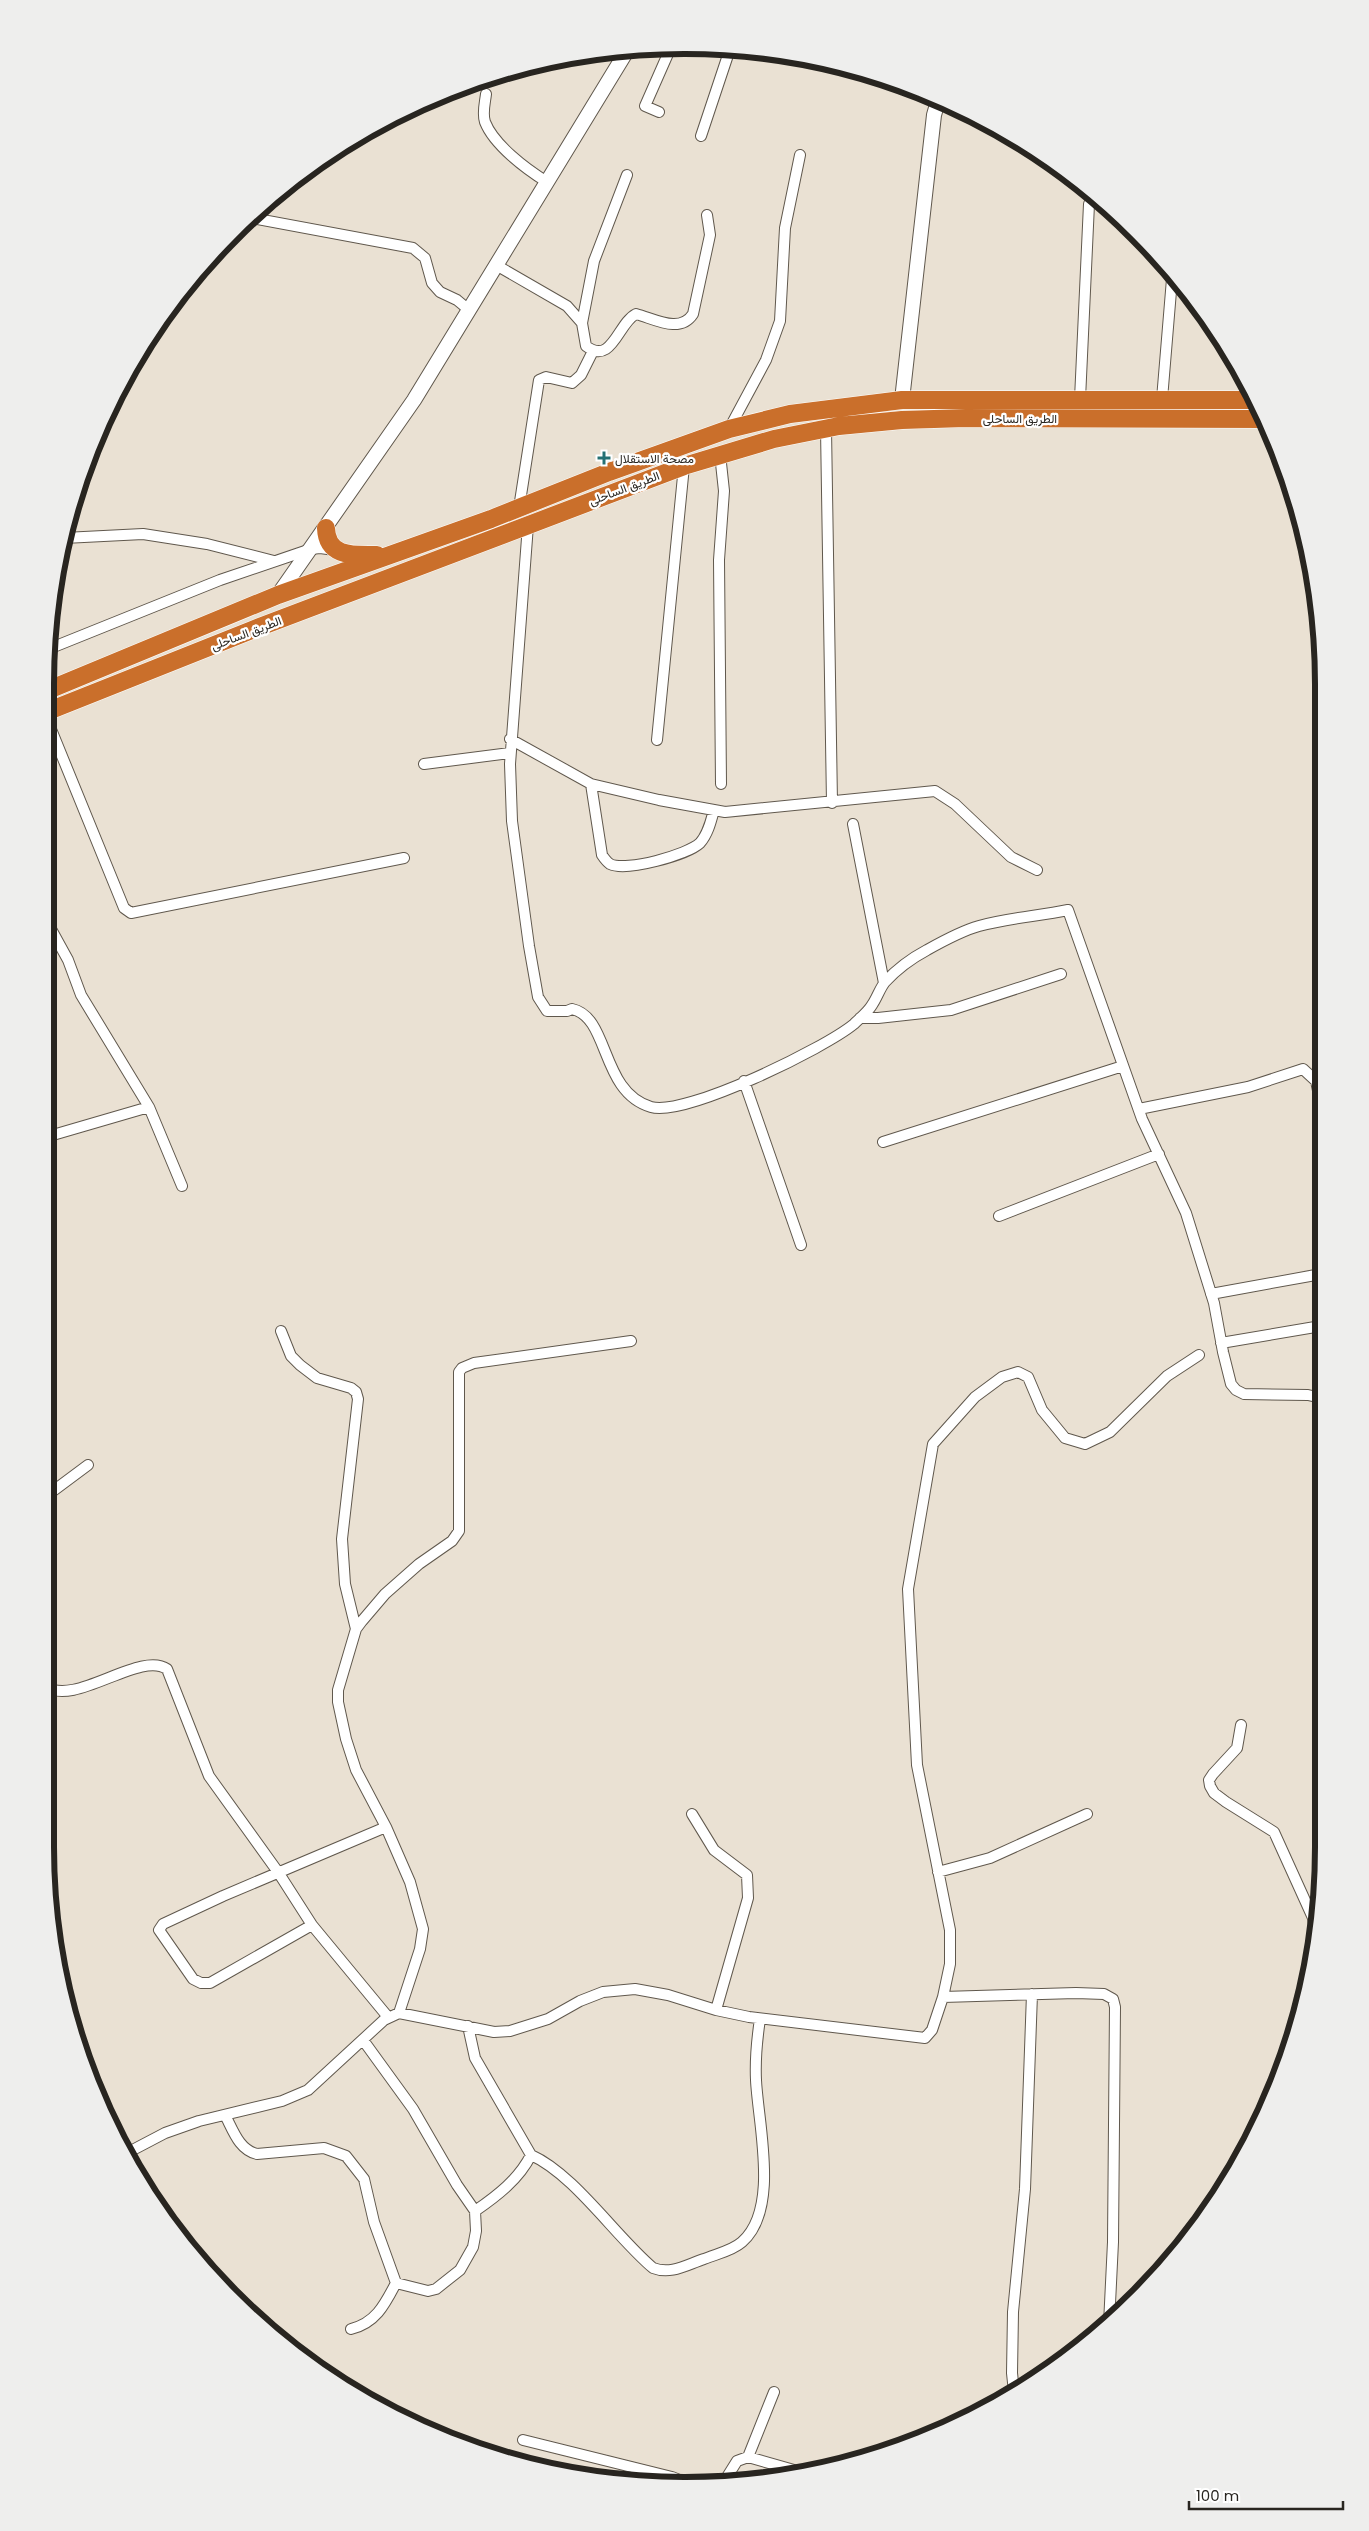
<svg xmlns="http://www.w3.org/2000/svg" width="1369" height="2531" viewBox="0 0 1369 2531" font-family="Poppins,Vazirmatn,sans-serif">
<rect width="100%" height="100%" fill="#eae1d3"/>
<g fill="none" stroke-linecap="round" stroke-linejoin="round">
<defs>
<path id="street" d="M486,94C485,103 482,113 485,122C494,145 526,169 547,182
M659,112L645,106L671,47
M701,136L730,49
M252,218L413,248L425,258L432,283L440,292L457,300L469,310
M496,265L567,306L582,323L586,346C612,366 618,323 636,314C655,319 680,334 693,314L710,235L707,215
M582,323L594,261L627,175
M1080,399L1089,204
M1162,399L1172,279
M729,429L766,360L780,321L785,228L800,155
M826,429L832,803
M720,454L724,491L719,560L721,784
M519,508L539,380L546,377L572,383L581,375L593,351
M528,525L510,764L512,821L529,946L538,997L547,1011H567L572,1009C610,1017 600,1092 651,1107C685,1117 825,1048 854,1024C860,1018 868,1012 872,1005C877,998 880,988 885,982C897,969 912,958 927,950C943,941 961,931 979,926C1007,918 1039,916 1068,910L1142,1119L1186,1213L1214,1303L1223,1352L1231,1384L1236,1390L1244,1394L1308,1395L1321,1398
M64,538L143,534L207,544L274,561
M46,650L220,580L311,549L320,548L335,550
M46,717L124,908L131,913L404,858
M510,739L591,784L659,800L725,812L935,791L955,804L1011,857L1037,870
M657,740L684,466
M424,764L510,753
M591,784L602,855C604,858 607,862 610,864C626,872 687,855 700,843C708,834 711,821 714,810
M853,824L884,983
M46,920L68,960L81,995L149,1107L182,1186
M860,1018H878L951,1010L1061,974
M744,1081L801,1245
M1139,1109L1248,1087L1303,1069L1316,1081L1320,1100
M46,1137L149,1107
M883,1142L1123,1066
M999,1216L1159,1154
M1211,1294L1321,1274
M281,1331L291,1356L300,1365L317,1378L351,1388L356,1392L358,1399L342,1539L345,1584L356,1629
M1221,1343L1321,1326
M45,1497L88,1465
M45,1686C74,1708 140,1650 167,1669L209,1776L278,1872L312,1925L388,2017
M1241,1725L1237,1748L1213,1774L1209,1780L1210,1786L1214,1793L1226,1802L1274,1832L1313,1918L1315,1934
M692,1814L714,1850L747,1875L748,1898L716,2010
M938,1872L990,1858L1087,1814
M312,1925L210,1983H201L193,1979L159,1930L163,1924L223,1896L386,1827
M943,1997L950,1964V1930L917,1765L908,1589L933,1444L975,1397L1002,1377L1018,1372L1028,1377L1042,1410L1065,1438L1085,1444L1110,1432L1167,1376L1199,1355
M399,2013L420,1949L423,1929L410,1882L386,1827L356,1770L346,1739L338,1702V1690L356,1629L362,1621L385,1594L419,1564L452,1541L459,1531V1372L462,1368L474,1363L631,1341
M468,2026L475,2058L531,2155C519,2179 497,2196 475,2211
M363,2040L413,2109L457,2185L475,2211L476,2231L473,2247L460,2270L436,2289L428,2291L396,2283
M225,2115C233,2130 239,2150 257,2154L324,2148L346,2156L364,2179L374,2222L396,2283C385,2304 376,2323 351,2329
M125,2154L165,2133L199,2121L282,2101L308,2090L384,2020L399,2013L494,2032L510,2031L548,2019L580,2001L603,1992L635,1989L668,1995L716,2010L749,2017L925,2038L932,2030L943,1997L1076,1993L1104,1994L1113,1999L1115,2007L1113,2242L1109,2324
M531,2155C574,2174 616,2237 653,2268C671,2275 686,2265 704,2259C716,2254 732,2251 742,2242C780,2209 758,2124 756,2080C755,2059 757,2039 760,2019
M259,2323L264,2321
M1014,2392L1012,2373L1013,2312L1025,2189L1032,1994
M523,2440L672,2477L692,2485
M748,2457L774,2392
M722,2485L737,2461L748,2457L801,2472"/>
<path id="secondary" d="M902,400L934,115L938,101
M278,595L414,400L628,49"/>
<path id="highway" d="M326,528C327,558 354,555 377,555
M46,691L278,595L491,519L609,472L729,429L790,414L902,400H1254
M46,712L252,630L684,466L774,439L839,426L902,420L966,418L1264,419"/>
</defs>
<use href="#street" stroke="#60584d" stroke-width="12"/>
<use href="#secondary" stroke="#60584d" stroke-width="16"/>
<use href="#highway" stroke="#fff" stroke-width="19"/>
<use href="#street" stroke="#fff" stroke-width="10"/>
<use href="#secondary" stroke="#fff" stroke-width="14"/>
<use href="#highway" stroke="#ca6f2b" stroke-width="18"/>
</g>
<path fill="#247073" stroke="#fff" stroke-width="2" d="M601.5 450.5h5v5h5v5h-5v5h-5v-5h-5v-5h5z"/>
<g text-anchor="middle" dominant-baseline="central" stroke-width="4.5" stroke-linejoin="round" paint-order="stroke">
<g font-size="12" fill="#282520" stroke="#fff">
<text x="1020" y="418">الطريق الساحلى</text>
<text transform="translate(624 488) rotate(-21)">الطريق الساحلى</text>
<text transform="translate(246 633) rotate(-21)">الطريق الساحلى</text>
</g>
<g font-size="12" fill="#282520" stroke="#fff" text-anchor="start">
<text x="615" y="458">مصحة الاستقلال</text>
</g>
</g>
<path d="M0 0H1369V2531H0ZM684 54H685A630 630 0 0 1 1315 684V1847A630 630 0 0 1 685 2477H684A630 630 0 0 1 54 1847V684A630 630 0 0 1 684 54Z" fill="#eeeeed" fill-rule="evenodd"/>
<path fill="none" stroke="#282520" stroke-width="6" d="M684 54H685A630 630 0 0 1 1315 684V1847A630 630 0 0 1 685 2477H684A630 630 0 0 1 54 1847V684A630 630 0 0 1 684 54Z"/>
<path d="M1189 2501v8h154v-8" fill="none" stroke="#282520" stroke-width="2.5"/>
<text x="1196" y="2501" font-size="15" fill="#282520" stroke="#ffffff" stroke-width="4" paint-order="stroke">100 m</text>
</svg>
